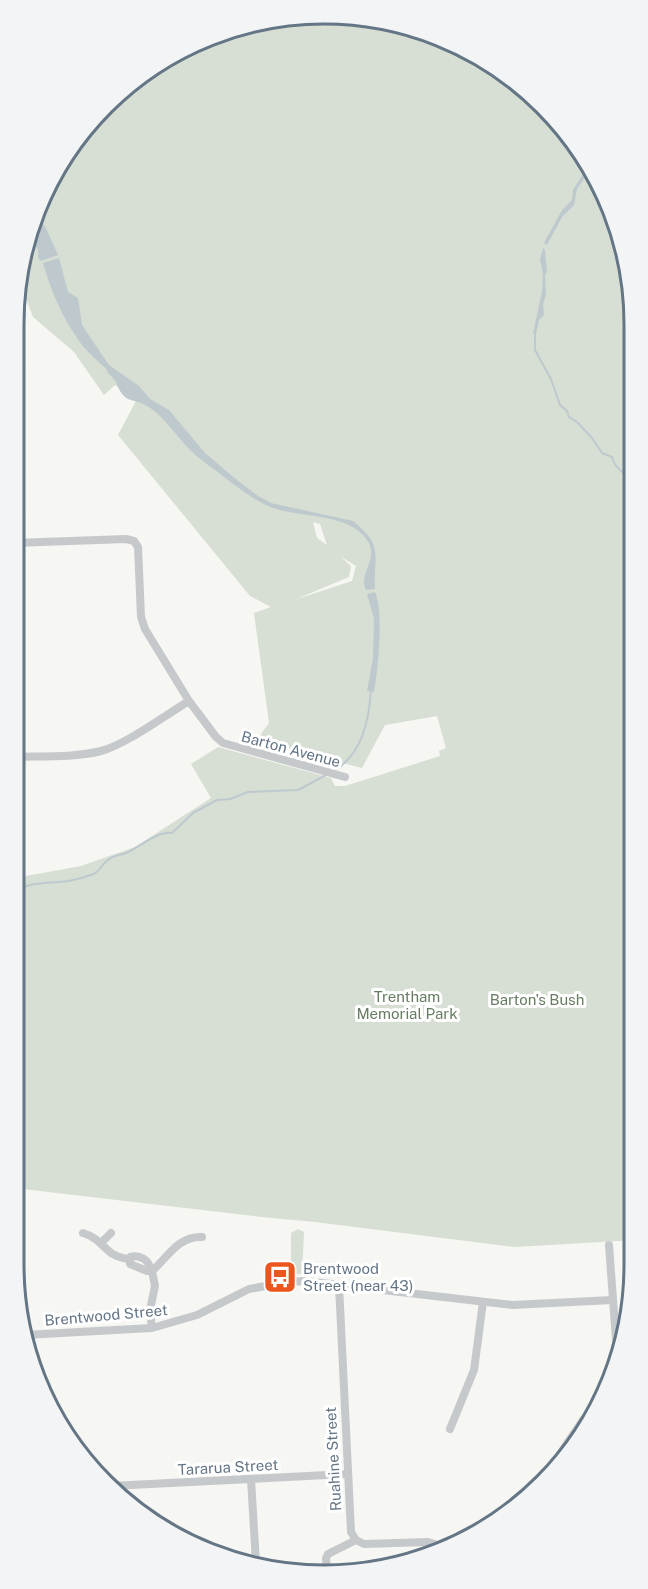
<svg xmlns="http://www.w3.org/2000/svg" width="648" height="1589" viewBox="0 0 648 1589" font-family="'Public Sans',sans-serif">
<rect width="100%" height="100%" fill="#f6f6f2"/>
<path fill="#d7ded3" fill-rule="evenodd" d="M303,14L423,30L496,66L558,120L611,205L632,283L634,1240L515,1247L315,1222L262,1217L14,1188V881L26,876L81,866L135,847L211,798L191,764L218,747L331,778L335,786H345L440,756L439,751L446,748L437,716L385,725L362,768L256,741L269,723L254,613L271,607L250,596L118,435L137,399L115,385L104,395L74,352L33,317L20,283L30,225L90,120L186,46ZM313,522L320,524L327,545L317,538ZM340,556L356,566L352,581L294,600L349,577L351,566Z
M298,1229L304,1232L302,1274H291V1233Z"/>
<path fill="#bec9ce" d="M581,177L584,179L577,189L574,205L562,217L547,245L544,243L562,210L572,200L573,190Z
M35,215L46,228L58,255L41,261L38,258V249L28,237L30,225Z
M543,248L545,250L547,272L545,275L546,295L543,304L544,315L539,320L536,334H533L542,291L543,275L540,259Z
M59,258L68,292L78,298L82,325L109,365L139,386L150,399L169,410L205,453L232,476L258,496L271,503L353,521C385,547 373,554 375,589L366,590C357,571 384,557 363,535C340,511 292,519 264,504C246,495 231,482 215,470C205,463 196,456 187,447C178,437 170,426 160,416C155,411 148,406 141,403C136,401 128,400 125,397C117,390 117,380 111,374C102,364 91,356 82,345C64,321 51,292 43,263Z
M375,592C384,611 378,670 374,692L367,691L373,658L374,619L367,594Z"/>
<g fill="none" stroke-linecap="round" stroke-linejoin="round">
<path stroke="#bec9ce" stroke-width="2" d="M582,179L588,168
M535,332V350L551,379L560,405L567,411L569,417L577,422L592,438L602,453L612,457C616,469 616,464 623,473C629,480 627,493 632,501
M108,371L116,380
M334,771C362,754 369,721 371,690
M14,892C30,881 49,884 68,881C75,880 84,877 91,875C99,873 102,864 108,860C112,856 120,855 126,853C140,847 157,831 172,833L193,813L217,800L230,799L248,792L298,790L326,775"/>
<path stroke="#c6c9cc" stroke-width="8" d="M14,543L126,539L134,541L138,547L141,617L145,629L189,701
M14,757C42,756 73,758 101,751C125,745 166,715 189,701L216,737L223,743L345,777
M83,1233C106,1240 103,1256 129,1259
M101,1243L111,1233
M609,1245L616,1340L619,1357
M150,1270C150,1260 139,1254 130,1257V1264L147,1271H152L155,1286L150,1310L152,1328
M152,1271C168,1257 178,1236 202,1237
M339,1285L351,1532L356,1540L364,1544L428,1542L444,1547
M25,1335L152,1328L197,1315L249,1289L287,1282L306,1281L339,1285L513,1305L612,1300
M450,1429L474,1370L483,1302
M545,1476L583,1420L595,1407
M251,1479L256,1563
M111,1486L347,1474
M327,1571L326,1558L328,1554L356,1540"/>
</g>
<defs>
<symbol id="bus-square" viewBox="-11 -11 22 22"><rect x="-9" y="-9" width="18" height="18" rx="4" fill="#ea561e" stroke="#fff"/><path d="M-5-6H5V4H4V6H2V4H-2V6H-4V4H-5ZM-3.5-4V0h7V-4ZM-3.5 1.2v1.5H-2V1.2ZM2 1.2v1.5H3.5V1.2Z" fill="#fff"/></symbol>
</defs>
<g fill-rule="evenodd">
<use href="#bus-square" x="261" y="1258" width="38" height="38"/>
</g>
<g text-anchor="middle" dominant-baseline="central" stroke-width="6" stroke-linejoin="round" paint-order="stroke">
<g font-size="15" fill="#647585" stroke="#fff">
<text transform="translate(291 749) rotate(15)">Barton Avenue</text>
<text transform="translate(106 1315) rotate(-5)">Brentwood Street</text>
<text transform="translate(333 1459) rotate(-93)">Ruahine Street</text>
<text transform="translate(228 1467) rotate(-3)">Tararua Street</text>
</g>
<g font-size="15" fill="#677c63" stroke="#fff">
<text x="407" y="996">Trentham<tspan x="407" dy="17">Memorial Park</tspan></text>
<text x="537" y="999">Barton's Bush</text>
</g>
<g font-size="15" fill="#647585" stroke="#fff" text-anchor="start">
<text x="303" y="1268">Brentwood<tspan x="303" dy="17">Street (near 43)</tspan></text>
</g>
</g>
<path d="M0 0H648V1589H0ZM324 24H324A300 300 0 0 1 624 324V1265A300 300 0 0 1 324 1565H324A300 300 0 0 1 24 1265V324A300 300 0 0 1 324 24Z" fill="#f3f4f5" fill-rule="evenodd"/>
<path fill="none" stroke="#647585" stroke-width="3" d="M324 24H324A300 300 0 0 1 624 324V1265A300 300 0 0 1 324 1565H324A300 300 0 0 1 24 1265V324A300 300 0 0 1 324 24Z"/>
</svg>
